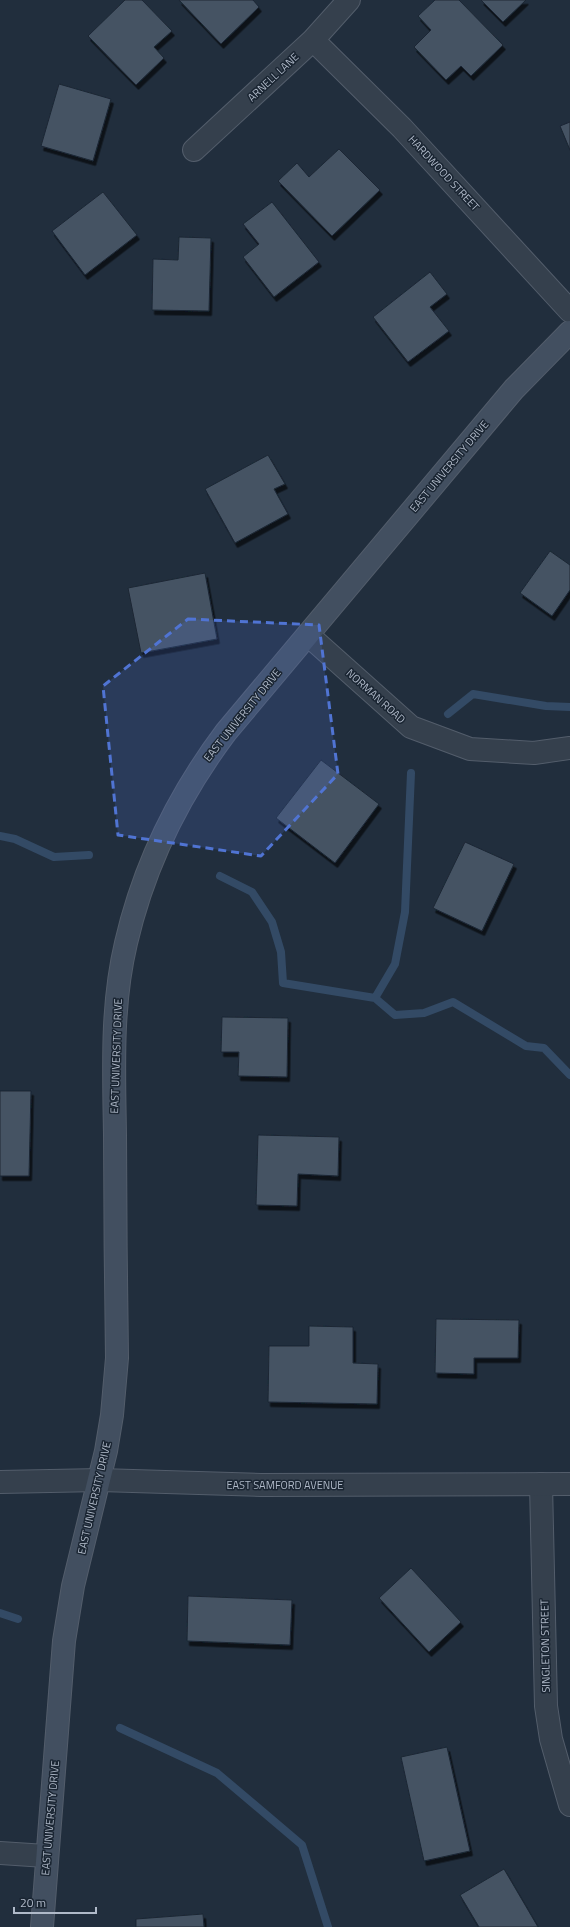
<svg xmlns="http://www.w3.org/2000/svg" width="570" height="1927" viewBox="0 0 570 1927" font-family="'Titillium Web',sans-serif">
<defs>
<filter id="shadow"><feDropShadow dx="2.5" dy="4.5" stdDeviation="0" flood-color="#0009"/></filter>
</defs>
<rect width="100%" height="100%" fill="#212e3d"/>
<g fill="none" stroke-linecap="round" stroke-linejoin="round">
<path stroke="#334a65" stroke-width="8" d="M448,714L473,694L546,706L570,707
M0,836L15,839L54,857L89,855
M220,876L252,892L272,922L281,952L283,983L375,998L395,1015L424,1013L453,1002L526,1046L544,1048L570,1075
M375,998L395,964L405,912L411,773
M0,1613L18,1619
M120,1728L217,1773L302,1845L328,1927"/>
</g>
<path fill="#445364" stroke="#1c2734" filter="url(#shadow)" d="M125,0H142L172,31L154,47L164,58L136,85L88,36Z
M179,0H253L259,7L221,44Z
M435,0H459L503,45L471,76L461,66L446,80L414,47L431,30L418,16Z
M481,0H526L503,22Z
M59,84L111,99L93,161L41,146Z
M570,122V150L560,126Z
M339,149L380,190L332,236L278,181L297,163L309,177Z
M103,192L137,235L85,275L52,231Z
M272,202L319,262L274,297L243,257L259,244L243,224Z
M179,237L211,238L209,311L152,310L153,259L178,260Z
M430,272L447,294L430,307L449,331L408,362L373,317Z
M268,455L285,484L274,489L288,514L235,543L205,489Z
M550,551L570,565V590L552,616L520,593Z
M205,573L217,639L141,653L128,588Z
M321,760L379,804L335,863L276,818Z
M465,842L514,864L482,931L433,908Z
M222,1017L288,1018L287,1077L238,1076L239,1052H221Z
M0,1091H31L29,1176H0Z
M258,1135L339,1137L338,1176L298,1174L297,1206L256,1205Z
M436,1319L519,1320L518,1358H474V1374L435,1373Z
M309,1326L353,1327V1363L378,1364L377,1404L268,1402L269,1346H309Z
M411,1568L461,1622L429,1652L379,1598Z
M188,1596L292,1600L290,1645L187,1641Z
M447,1747L470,1851L424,1861L401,1757Z
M504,1869L538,1927H479L460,1895Z
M203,1914L204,1927H136V1919Z"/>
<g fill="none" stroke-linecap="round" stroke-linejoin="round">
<defs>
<path id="minor" d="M313,40L402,128L570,311
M194,150L313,40L349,0
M308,635L411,727L470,749L534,753L570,748
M541,1484L546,1706L551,1739L570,1805
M0,1853L46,1856"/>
<path id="tertiary" d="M0,1482L100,1480L261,1485L570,1484"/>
<path id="secondary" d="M42,1927L64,1641L73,1586L106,1451L112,1415L117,1358C116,1284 115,1209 115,1135C114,1071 111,1006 126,943C144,865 178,796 226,732L514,389L570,332"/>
</defs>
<use href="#minor" stroke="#535d6b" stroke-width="24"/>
<use href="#tertiary" stroke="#535d6b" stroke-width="24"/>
<use href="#secondary" stroke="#535d6b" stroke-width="24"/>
<use href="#minor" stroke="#35404d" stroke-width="22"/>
<use href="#tertiary" stroke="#35404d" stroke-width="22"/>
<use href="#secondary" stroke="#424f60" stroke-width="22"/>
</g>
<path fill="#5074d3" fill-opacity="0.2" stroke="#5074d3" stroke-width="3" stroke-dasharray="8 5" stroke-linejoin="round" d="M188,619L319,625L338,774L261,856L118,835L103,686Z"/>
<g text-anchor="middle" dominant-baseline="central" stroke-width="3" stroke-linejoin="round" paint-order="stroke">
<g font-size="11" fill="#b0bac9" stroke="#1a2532">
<text transform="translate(273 77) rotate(-43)">ARNELL LANE</text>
<text transform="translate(444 173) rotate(47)">HARDWOOD STREET</text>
<text transform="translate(449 466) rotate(-50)">EAST UNIVERSITY DRIVE</text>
<text transform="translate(376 696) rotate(42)">NORMAN ROAD</text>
<text transform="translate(242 715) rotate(-51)">EAST UNIVERSITY DRIVE</text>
<text transform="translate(116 1056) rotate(-88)">EAST UNIVERSITY DRIVE</text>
<text x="285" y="1485">EAST SAMFORD AVENUE</text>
<text transform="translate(94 1498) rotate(-77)">EAST UNIVERSITY DRIVE</text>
<text transform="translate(545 1646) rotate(-91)">SINGLETON STREET</text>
<text transform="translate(50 1818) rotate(-85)">EAST UNIVERSITY DRIVE</text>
</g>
</g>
<path d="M14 1907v6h82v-6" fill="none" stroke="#b0bac9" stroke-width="2"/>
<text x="20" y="1907" font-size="12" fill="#b0bac9" stroke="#1a2532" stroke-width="3" paint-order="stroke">20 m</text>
</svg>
